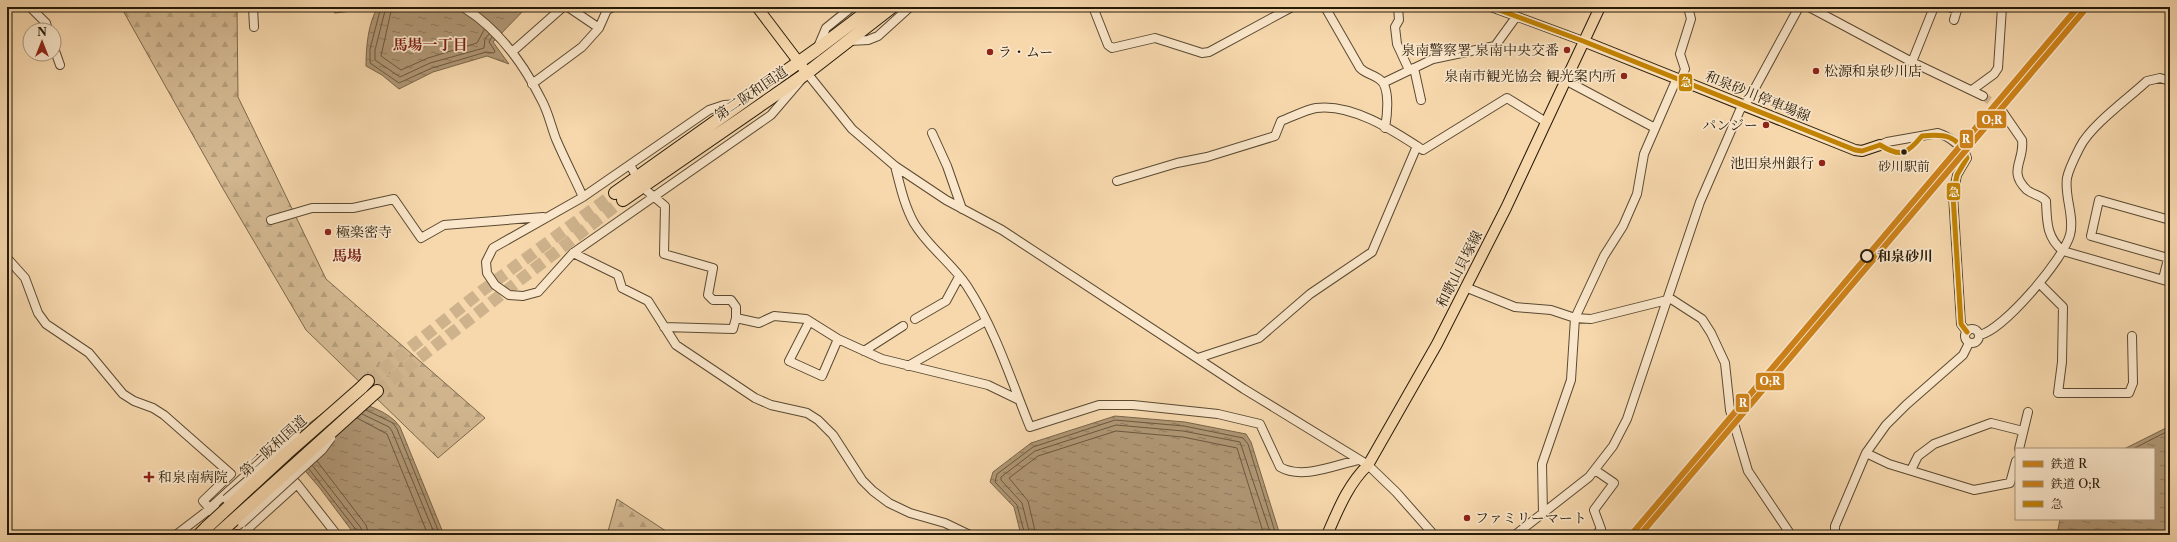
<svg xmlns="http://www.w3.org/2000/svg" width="2177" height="542" viewBox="0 0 2177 542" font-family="'Libre Caslon Text','Noto Serif JP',serif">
<defs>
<pattern id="forest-firs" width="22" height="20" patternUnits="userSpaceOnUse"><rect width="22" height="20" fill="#d3b891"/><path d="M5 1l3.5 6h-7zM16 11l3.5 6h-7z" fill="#b59e7c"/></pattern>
<pattern id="water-ripples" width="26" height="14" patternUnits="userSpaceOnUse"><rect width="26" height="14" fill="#b09775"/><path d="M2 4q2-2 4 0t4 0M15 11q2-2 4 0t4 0" fill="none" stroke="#8f7a5e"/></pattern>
</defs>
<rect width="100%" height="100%" fill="#f7d8ad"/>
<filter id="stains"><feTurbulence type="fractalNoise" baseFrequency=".005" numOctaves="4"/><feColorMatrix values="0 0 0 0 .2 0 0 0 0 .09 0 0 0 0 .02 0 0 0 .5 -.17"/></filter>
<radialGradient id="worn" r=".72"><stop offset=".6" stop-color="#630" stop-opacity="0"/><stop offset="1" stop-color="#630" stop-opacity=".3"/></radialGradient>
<path fill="url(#forest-firs)" stroke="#7c694c" d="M121,7H237L238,97L326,279L485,418L438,458L306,330L222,187Z
M617,499L672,535H607Z"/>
<path fill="url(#water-ripples)" stroke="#796549" d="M328,7H356L352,11L335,13Z
M378,7H527L493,42L509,64L487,56L433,72L399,89L382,75L366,66C366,47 368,23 378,7Z
M344,397C362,404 389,410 400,427L444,535H355L319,487L282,444Z
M1115,416L1185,422L1246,434L1251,442L1280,535H1021L1014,507L990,482L993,472L1031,443Z
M2170,426V535H2057L2060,519H2154V449H2124Z"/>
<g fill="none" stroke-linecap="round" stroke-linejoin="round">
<path stroke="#6b583e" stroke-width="1" d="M381,7L370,49V63L399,83L432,68L486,52L494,53L495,51L489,42L492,37
M386,7L375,50V60L400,77L430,63L484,48L485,39L489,34
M392,7L381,56L401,70L428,58L477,43L484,30
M366,410L393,423L397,429L440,535
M362,414L389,427L392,431L435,535
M357,418L387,434L428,535
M2133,449L2170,430
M317,461L366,525L369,535
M312,465L361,528L363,535
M309,469L357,531L358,535
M1025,535L1017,505L995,482L997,474L1033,447L1115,420L1184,426L1243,438L1248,444L1276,535
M1030,535L1022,503L1001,480V477L1035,451L1116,425L1183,431L1240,442L1271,535
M1036,535L1028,501L1009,478L1038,456L1116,431L1183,437L1237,448L1264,535"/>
<path stroke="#cdb28c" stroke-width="8" stroke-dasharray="8 4" stroke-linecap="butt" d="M1983,96L2000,108"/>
<path stroke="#cdb28c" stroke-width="12" stroke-dasharray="12 6" stroke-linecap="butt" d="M368,381L483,290L615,193
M377,391L623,200"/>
<defs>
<path id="minor" d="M30,7L46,23L48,30
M253,7L254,27
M463,7C497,28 523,63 541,99C548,111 551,126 556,139C564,158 574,177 583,197
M568,7L599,28
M1093,7L1108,45L1112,48L1155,38L1202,53L1209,52L1292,7
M1325,7L1360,68C1366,74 1372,74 1379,79C1391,86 1387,117 1385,128
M1398,7L1399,20L1395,27L1397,44L1409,70
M1491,7L1583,41
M1809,7L1912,62L1983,96
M1949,7L1957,10L1954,20
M850,41L868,40L878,36L910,7
M818,47L826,28L852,7
M54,48L60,65
M512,52L563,7
M1912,62L1934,7
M1414,68L1421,100
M1565,80L1655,128
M1681,80L1685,69L1680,54L1691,19L1688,7
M1383,83L1433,59L1495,46L1516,17
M532,84L582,47L599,28L607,10L613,7
M1972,90L1994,74L1998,68L2002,7
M739,104L724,105L709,110L583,197L493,248L486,262L487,273L495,285L509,295L523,296L538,292L573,253L771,115L807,73L852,129L895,166L946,200L1002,230L1244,389L1368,465L1396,492L1434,535
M2000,108L2022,140C2025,161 2007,171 2027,190C2033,195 2041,195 2046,201C2047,221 2046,237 2063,251L2170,282
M932,133L947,166L962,209
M1880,145L1887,142L1938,133C1948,136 1964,147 1967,158L1957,175L1953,195L1961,324L1967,332
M630,165L634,172
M895,166C900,185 904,205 914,223C928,247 952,263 967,286C995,329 1011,380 1030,427L1099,405H1133L1218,414L1260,424L1280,467C1302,480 1335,465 1358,460
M1117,181L1177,163L1207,157L1275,136L1281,121C1292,117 1305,110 1316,108C1352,103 1394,131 1423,150L1507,98L1546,122
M647,191L665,206L664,254L713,268L708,295L713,300H731L736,307V318
M271,220L312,208H353L394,199L421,238L444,225L543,217
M573,253L618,275L622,288L648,301L676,345L755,398L771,405L807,413L818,420L833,435L862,480L873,491L889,503L910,513L945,523L970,535
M7,258L25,278L38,313L46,324L89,353L123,394L134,401L153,408L164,415L231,474L203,501L233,534H242L297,484L267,456L210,508
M2168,258L2091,236L2099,200L2170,220
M2163,279L2170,251
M2039,283L2063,307L2062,362L2058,393H2129L2133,383L2132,336
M1465,287L1515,307L1551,310L1575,318L1591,319L1667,300
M1668,297L1702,319L1711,333L1725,363L1730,410L1748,471L1791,535
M915,319L946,301L959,277
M809,322L789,361L822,376L838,339
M664,327L733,329L736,318L759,323L774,316L806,319L838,339L882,359L988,385L1019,400
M1965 336a7 7 0 1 1 14 0a7 7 0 1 1-14 0Z
M1980,335C2004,329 2063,260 2070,235C2075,217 2064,196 2067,178C2069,168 2076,155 2080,147C2091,125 2129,98 2147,81L2160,78L2170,81
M864,351L903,326
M1198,358L1259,338L1310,294L1372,252L1417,146
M908,366L986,321
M2019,449L2028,412
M1866,453L1889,464L1974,490L2010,483L2016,461
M1595,470L1614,483L1594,510L1601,529L1596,535
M1911,470L1918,456L1934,444L1991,423L2023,431
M297,484L337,535
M1543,513L1542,464L1571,380L1575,318L1604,256L1623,226L1637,194L1644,154L1677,78
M176,535L215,505
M1515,535L1589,477L1613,446L1627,419L1700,202L1740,110L1749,99L1799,7
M1835,535V526L1866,453L1886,425L1906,405L1963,355L1969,343"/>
<path id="major" d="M757,7L807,73
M1583,41L1855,150L1862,151L1880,145
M1327,535C1338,510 1348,484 1368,465L1437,344L1506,208L1600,7"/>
<path id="highway" d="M615,193L816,50L873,7
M623,200L807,73L892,7
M361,388L368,381
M369,398L377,391
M199,535L207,527"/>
</defs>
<use href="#minor" stroke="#5a4a31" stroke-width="10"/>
<use href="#major" stroke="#261a08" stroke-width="12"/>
<use href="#highway" stroke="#261a08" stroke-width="14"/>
<use href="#minor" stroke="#fae6ca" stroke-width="8"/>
<use href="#major" stroke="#f7d8ad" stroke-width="10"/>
<use href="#highway" stroke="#f7d8ad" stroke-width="12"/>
<defs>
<path id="minor-bridge" d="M226,499L298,437
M242,523L322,450L331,438"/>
<path id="highway-bridge" d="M207,527L287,453L361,388
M217,535L369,398"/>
</defs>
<use href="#minor-bridge" stroke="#5a4a31" stroke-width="10" stroke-linecap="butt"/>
<use href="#highway-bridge" stroke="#261a08" stroke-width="14" stroke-linecap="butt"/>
<use href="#minor-bridge" stroke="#fae6ca" stroke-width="8"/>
<use href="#highway-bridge" stroke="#f7d8ad" stroke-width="12"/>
<defs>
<path id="bus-1" d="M1491,7L1583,41L1855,150L1862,151L1880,145
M1880,145C1901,158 1907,154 1922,136C1943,134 1958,134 1967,158L1957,175L1953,195L1961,324L1967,332"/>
</defs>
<use href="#bus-1" stroke="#fae6ca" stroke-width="8"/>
<use href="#bus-1" stroke="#c38302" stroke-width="5"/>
<defs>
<path id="rail-1" d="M1631,535L2078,7"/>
<path id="rail-2" d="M1640,535L2083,12"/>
</defs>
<use href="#rail-1" stroke="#fae6ca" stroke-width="9"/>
<use href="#rail-2" stroke="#fae6ca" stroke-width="9"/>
<use href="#rail-1" stroke="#cd821a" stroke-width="6"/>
<use href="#rail-2" stroke="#cd821a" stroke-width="6"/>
</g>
<g fill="#8f2418" stroke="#fae6ca" stroke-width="1.5">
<circle cx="1567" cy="50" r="4"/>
<circle cx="990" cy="52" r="4"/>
<circle cx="1816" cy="71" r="4"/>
<circle cx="1624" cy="76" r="4"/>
<circle cx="1766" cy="125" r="4"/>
<circle cx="1822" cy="163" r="4"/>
<circle cx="328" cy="232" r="4"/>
<path d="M147 471h4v4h4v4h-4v4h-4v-4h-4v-4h4z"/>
<circle cx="1467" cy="518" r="4"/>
</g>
<circle fill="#261a08" stroke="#fae6ca" stroke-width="1.5" cx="1904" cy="152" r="3.5"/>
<circle fill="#fae6ca" stroke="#261a08" stroke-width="2" cx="1867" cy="256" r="6"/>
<g text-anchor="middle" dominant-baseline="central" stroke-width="3.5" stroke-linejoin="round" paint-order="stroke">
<g font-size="13" fill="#261a08" stroke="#fae6ca">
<text x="1904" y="166">砂川駅前</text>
</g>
<g font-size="14" fill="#261a08" stroke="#fae6ca" text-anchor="start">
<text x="1559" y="50" text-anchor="end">泉南警察署 泉南中央交番</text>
<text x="998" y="52">ラ・ムー</text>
<text x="1824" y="71">松源和泉砂川店</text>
<text x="1616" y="76" text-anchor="end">泉南市観光協会 観光案内所</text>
<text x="1758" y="125" text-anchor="end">パンジー</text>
<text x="1814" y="163" text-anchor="end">池田泉州銀行</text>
<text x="336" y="232">極楽密寺</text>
<text x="158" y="477">和泉南病院</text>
<text x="1475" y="518">ファミリーマート</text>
</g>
<g font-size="14" fill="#261a08" stroke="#fae6ca">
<text transform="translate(751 93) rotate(-34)">第二阪和国道</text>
<text transform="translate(1758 96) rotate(22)">和泉砂川停車場線</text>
<text transform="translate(1459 269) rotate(-63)">和歌山貝塚線</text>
<text transform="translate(273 446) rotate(-42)">第二阪和国道</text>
</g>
<g font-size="14" font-weight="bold" fill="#261a08" stroke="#fae6ca" text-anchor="start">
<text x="1877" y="256">和泉砂川</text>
</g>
<g font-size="15" font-weight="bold" fill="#7a1f14" stroke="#fae6ca">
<text x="430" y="44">馬場一丁目</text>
<text x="347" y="255">馬場</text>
</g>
</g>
<g stroke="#fae6ca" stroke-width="1.5">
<rect x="1678" y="73" width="15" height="19" rx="4" fill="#c38302"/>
<rect x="1976" y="110" width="31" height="19" rx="4" fill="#cd821a"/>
<rect x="1959" y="129" width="15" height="20" rx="4" fill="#cd821a"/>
<rect x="1946" y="182" width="15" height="19" rx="4" fill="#c38302"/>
<rect x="1755" y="372" width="30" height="19" rx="4" fill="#cd821a"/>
<rect x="1735" y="393" width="15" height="20" rx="4" fill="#cd821a"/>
</g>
<g font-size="11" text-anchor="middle" font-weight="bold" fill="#fff">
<text x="1686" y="86">急</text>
<text x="1992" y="124">O;R</text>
<text x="1966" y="143">R</text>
<text x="1954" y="196">急</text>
<text x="1770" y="385">O;R</text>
<text x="1743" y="407">R</text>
</g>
<rect width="2177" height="542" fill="none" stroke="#f7d8ad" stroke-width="24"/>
<rect x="8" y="8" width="2161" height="526" fill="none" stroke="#261a08" stroke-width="2"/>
<rect x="12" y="12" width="2153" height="518" fill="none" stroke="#261a08"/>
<rect x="2015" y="448" width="140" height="72" fill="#fae6ca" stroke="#a5947c"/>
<rect x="2023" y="461" width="20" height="6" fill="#cd821a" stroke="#a5947c"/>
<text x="2051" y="468" font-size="12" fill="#261a08">鉄道 R</text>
<rect x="2023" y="481" width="20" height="6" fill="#cd821a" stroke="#a5947c"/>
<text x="2051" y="488" font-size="12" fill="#261a08">鉄道 O;R</text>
<rect x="2023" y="501" width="20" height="6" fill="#c38302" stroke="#a5947c"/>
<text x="2051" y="508" font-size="12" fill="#261a08">急</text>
<g transform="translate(42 42)"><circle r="19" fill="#fae6ca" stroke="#a5947c"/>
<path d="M0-3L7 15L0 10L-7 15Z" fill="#8f2418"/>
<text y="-6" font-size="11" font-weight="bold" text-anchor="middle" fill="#261a08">N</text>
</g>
<rect width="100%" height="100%" filter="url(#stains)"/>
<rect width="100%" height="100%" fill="url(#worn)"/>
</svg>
